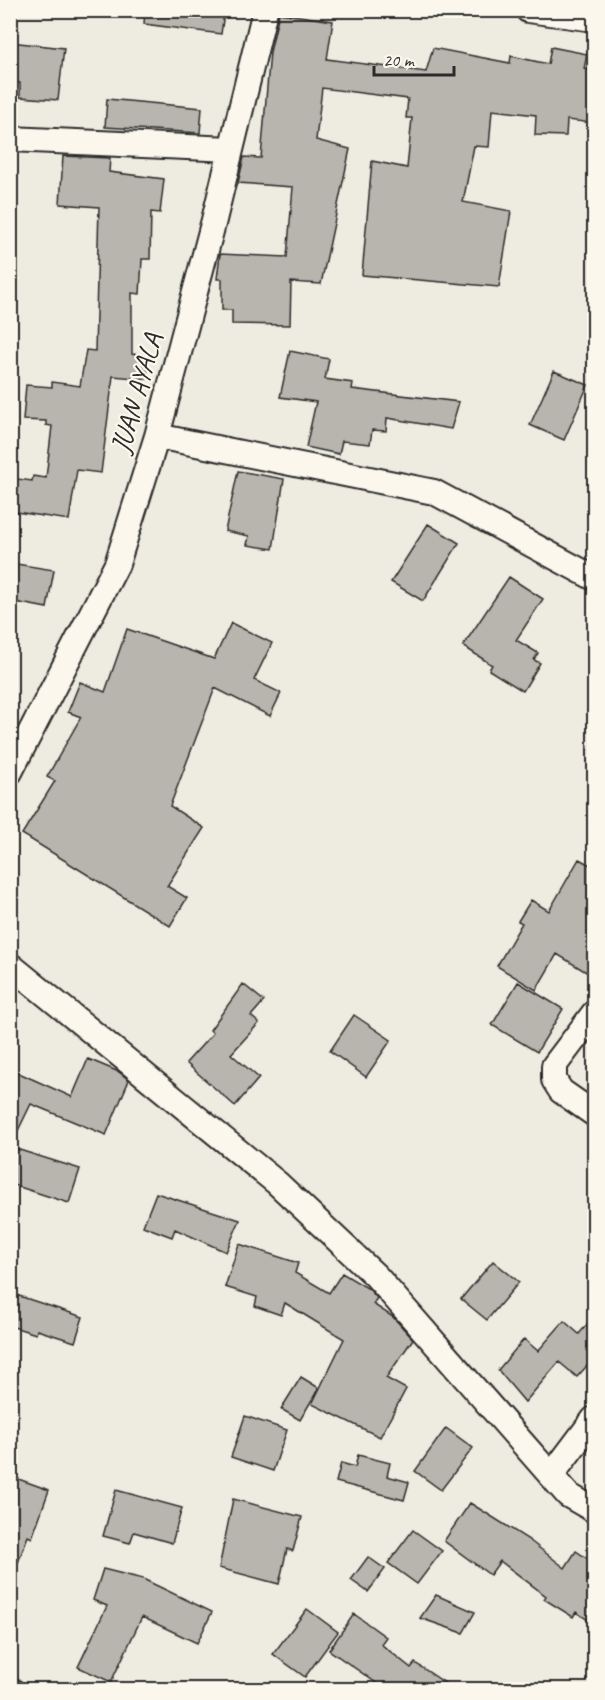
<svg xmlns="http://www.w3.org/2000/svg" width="605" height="1700" viewBox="0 0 605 1700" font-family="Caveat,sans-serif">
<rect width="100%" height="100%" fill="#eeebe0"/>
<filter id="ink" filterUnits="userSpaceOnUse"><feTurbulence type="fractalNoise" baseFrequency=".0167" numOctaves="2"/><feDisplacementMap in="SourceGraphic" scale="12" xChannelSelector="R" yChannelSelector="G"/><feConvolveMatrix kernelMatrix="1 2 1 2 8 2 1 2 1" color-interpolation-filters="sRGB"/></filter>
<g filter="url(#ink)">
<path fill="#b8b5ae" stroke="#2b2b2b" stroke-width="1.5" d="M145,10L224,13L221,34L144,24Z
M279,13L333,21L327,59L426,72L433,48L510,63L511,56L548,64L551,47L587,54L584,69L594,70V123L567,120L566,136L535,135L536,115L492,110L489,147L474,146L463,202L511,211L499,287L362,275L372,161L407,168L412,118H406L408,99L322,88L316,140L350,149L321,284L291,282L290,325L232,324V310H222V279H217L220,254L287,257L293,187L238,183L244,157L261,158L270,52Z
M10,42L64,48L58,100L20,97V83L10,82Z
M107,99L202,108L200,133L105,127Z
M63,156L110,158L109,172L164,179L160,213L151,212L150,259H142L140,294L132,293V354L149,356L147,379L113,376L101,473L77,470L69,520L10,511V478L32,481L33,476L46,478L52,426L46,425V421L23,420L26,385L52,387V382L80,386L86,350L95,351L99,207L60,204Z
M290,351L329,359L325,379L353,383L352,389L459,402L451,429L387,418L386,431L372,430L370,444L342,441L339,454L306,447L316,402L280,397Z
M554,371L588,385L564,440L530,425Z
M238,471L284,479L273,549L247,545L249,536L225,531Z
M428,524L459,543L423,601L391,582Z
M10,563L54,570L47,608L10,601Z
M509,577L543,599L516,640L538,653L534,660L540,663L523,691L489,670L492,665L463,646Z
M231,623L272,643L254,680L281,693L270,716L215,688L170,806L204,828L167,886L187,898L170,926L22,834L55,781L47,777L81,717L68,712L80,682L105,692L127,629L214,659Z
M579,859L594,867V958L586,972L557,954L536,990L497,966L522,923L518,921L531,900L549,911Z
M518,982L563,1009L537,1052L492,1025Z
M243,984L264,1001L251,1016L259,1023L231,1054L259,1078L235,1106L186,1063L213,1033L210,1030Z
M354,1015L391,1040L366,1077L330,1051Z
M88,1059L119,1072L129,1080L106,1135L31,1104L10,1147V1069L72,1097Z
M10,1147L80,1169L69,1203L10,1184Z
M156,1193L240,1220L226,1252L175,1229L172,1237L143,1226Z
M239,1244L298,1263L295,1273L329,1293L342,1273L369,1289L377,1298L373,1304L393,1317L413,1339L386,1378L406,1389L380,1437L312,1404L344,1339L285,1303L281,1315L255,1306L257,1297L225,1287Z
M493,1261L519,1282L487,1320L461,1299Z
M10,1293L83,1317L75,1342L37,1330L36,1334L10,1326Z
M594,1316V1358L577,1377L559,1362L525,1402L498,1370L524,1339L538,1351L564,1321L579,1334Z
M301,1377L319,1388L300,1420L281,1409Z
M245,1416L287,1430L273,1471L231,1457Z
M446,1428L473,1448L441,1490L415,1471Z
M358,1455L390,1463L387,1476L409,1482L404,1500L336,1482L341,1463L355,1467Z
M10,1476L49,1490L32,1538L28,1536L13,1576L10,1575Z
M116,1490L182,1508L172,1543L134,1532L130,1543L103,1536Z
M233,1499L302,1517L293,1551L287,1549L279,1584L219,1568Z
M470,1503L529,1540L565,1568L576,1551L594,1563V1624L576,1612L573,1617L544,1599L546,1596L500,1561L490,1575L444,1541Z
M413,1530L442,1551L417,1584L388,1563Z
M368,1557L385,1569L368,1592L351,1580Z
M103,1569L143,1579L212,1612L197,1643L142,1617L111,1682L78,1667L107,1606L93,1600Z
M436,1595L475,1612L463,1633L420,1618Z
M307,1609L338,1632L305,1677L273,1654Z
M354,1614L386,1637L381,1644L411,1668L415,1663L454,1689H385L329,1650Z"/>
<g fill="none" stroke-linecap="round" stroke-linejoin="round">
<defs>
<path id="minor" d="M528,10L594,19
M10,139L231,149
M157,436L434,492L594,578
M10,772L117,564L157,436L214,220L265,10
M10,965L277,1183L376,1276L568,1495L594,1510
M594,1013L554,1066V1080L561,1091L594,1114
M551,1476L594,1419
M10,1689L11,1690"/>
</defs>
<use href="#minor" stroke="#2b2b2b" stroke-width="28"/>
<use href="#minor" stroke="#fbf7ec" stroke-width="24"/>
</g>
</g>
<g text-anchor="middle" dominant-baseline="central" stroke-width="4.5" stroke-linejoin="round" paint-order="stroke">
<g font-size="28" fill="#2b2b2b" stroke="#fbf7ec">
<text transform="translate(136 393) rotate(-74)">JUAN AYALA</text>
</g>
</g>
<rect width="605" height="1700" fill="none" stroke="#fbf7ec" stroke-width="36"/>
<rect x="18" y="18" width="569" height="1664" fill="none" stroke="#2b2b2b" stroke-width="2" filter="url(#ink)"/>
<path d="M374 66v9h80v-9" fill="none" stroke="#2b2b2b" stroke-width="3"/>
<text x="383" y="66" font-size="18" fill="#2b2b2b" stroke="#fbf7ec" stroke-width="4.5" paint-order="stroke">20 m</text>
</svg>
